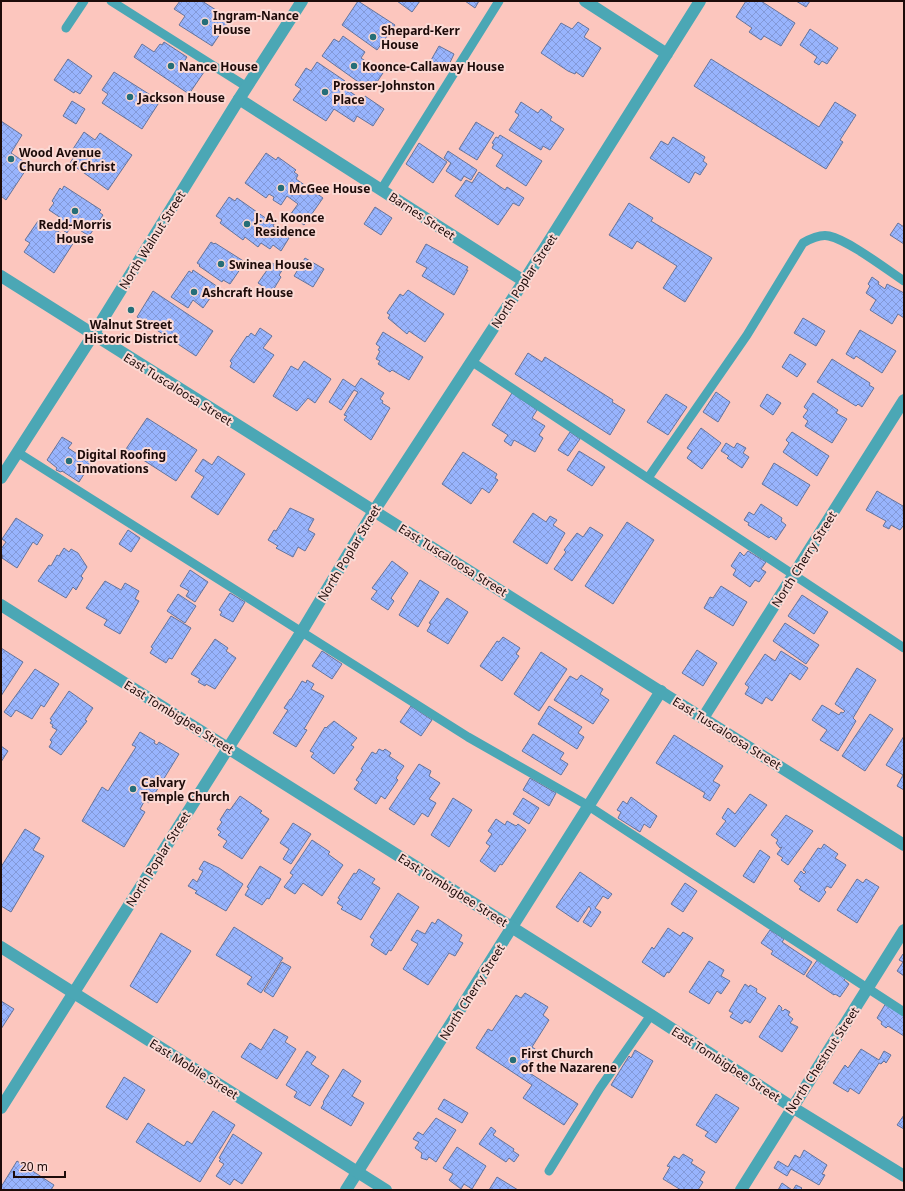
<svg xmlns="http://www.w3.org/2000/svg" width="905" height="1191" viewBox="0 0 905 1191" font-family="'Noto Sans',sans-serif">
<defs>
<pattern id="building-cross-hatch" width="8" height="8" patternUnits="userSpaceOnUse"><rect width="8" height="8" fill="#98b4fd"/><path d="M0 0l8 8M0 8l8-8" fill="none" stroke="#8399d8"/></pattern>
</defs>
<rect width="100%" height="100%" fill="#fcc6be"/>
<path fill="url(#building-cross-hatch)" stroke="#65749b" d="M180,1H202L230,19L212,46L179,25L185,16L174,9Z
M358,1L395,25L377,50L342,25Z
M397,1H420L412,12Z
M465,1H479L475,8Z
M746,1H761L795,23L781,46L764,36L761,40L749,32L752,28L736,17Z
M796,1H810L806,7Z
M578,22L589,29L584,37L601,48L583,77L576,72L575,74L568,71L541,53L561,23L572,29Z
M810,29L838,48L827,64L822,61L819,65L814,62L817,57L800,45Z
M343,36L365,52L361,58L383,73L371,91L322,56L334,39L339,42Z
M164,42L187,57L185,60L204,72L189,94L134,57L142,44L154,52L160,44L162,45Z
M439,46L454,54L446,71L430,62Z
M68,59L92,76L80,94L75,91L74,93L54,80Z
M711,59L819,127L835,102L856,115L840,140L843,142L826,169L694,86Z
M317,62L345,81L342,86L362,100L365,96L384,109L373,126L357,116L354,122L334,109L326,121L293,100L301,89L295,85L306,68L311,71Z
M114,72L160,101L142,129L102,103L108,94L102,90Z
M72,101L85,109L76,124L63,116Z
M521,102L538,113L541,109L552,117L550,120L564,129L550,150L543,146L541,150L509,130L519,115L515,112Z
M1,121L22,135L11,153L29,165L6,200L1,196Z
M476,122L494,133L477,160L459,149Z
M84,132L95,140L100,133L132,155L108,190L70,163L77,152L73,149Z
M500,135L542,161L526,186L496,166L503,155L492,148L494,144L492,143L496,137L498,138Z
M673,137L705,157L703,161L707,164L700,175L695,172L689,183L650,158L661,141L668,145Z
M419,143L447,162L433,183L406,164Z
M448,151L477,170L471,180L464,176L461,181L446,171L451,163L444,158Z
M266,153L276,160L278,157L296,170L294,172L298,175L296,179L323,198L304,225L290,215L298,204L287,196L281,205L273,200L274,197L269,194L266,198L245,183Z
M479,172L505,190L507,187L524,198L519,206L513,203L498,225L455,196L466,180L472,183Z
M64,186L101,210L99,212L103,215L89,236L72,225L67,233L56,225L61,218L49,210L54,203L52,201L60,188L62,190Z
M229,197L235,201L237,198L274,224L273,226L289,238L281,251L273,245L270,249L261,243L258,247L245,237L243,240L220,223L222,220L216,216Z
M629,203L653,218L651,221L712,258L685,302L663,288L677,266L637,241L632,249L609,235Z
M375,207L392,218L381,235L364,224Z
M38,221L42,224L44,222L74,242L54,273L24,252L30,243L25,240Z
M898,223L904,227V244L890,235Z
M211,242L214,244L215,243L245,262L230,284L223,280L222,282L199,266L200,265L197,263Z
M426,244L468,267L466,270H468L454,295L422,276L427,268L416,262Z
M305,258L324,269L313,287L294,276Z
M272,263L283,269L279,275L281,277L272,292L268,290L267,292L262,290L264,287L258,283Z
M193,270L218,287L203,308L193,300L188,308L171,297L189,271L192,273Z
M872,277L879,282L878,284L885,289L887,284L904,293V318L898,314L892,324L870,310L876,300L866,293L870,286L868,284Z
M408,290L444,314L425,342L409,331L407,334L388,318L390,315L387,313L400,294L403,296Z
M153,291L213,331L196,356L137,317Z
M803,318L825,331L816,346L794,333Z
M260,328L272,336L263,348L274,355L254,383L230,367L232,363L230,361L247,336L248,337L251,333L255,336Z
M860,330L896,351L882,373L856,356L854,359L846,354Z
M383,332L423,357L409,380L392,370L390,372L378,364L380,361L376,359L380,351L378,350L380,347L376,344Z
M528,353L542,362L545,357L613,400L612,402L625,410L610,435L515,374Z
M790,354L806,364L797,377L782,367Z
M832,359L870,383L869,385L874,388L862,407L858,404L856,406L817,382Z
M304,361L331,379L315,403L308,398L297,411L273,396L291,366L298,370Z
M361,378L384,393L380,399L383,401L382,403L390,408L371,440L344,420L347,416L344,415L358,392L354,390L341,410L329,402L343,379L355,387Z
M716,392L730,402L718,422L703,412Z
M512,393L537,410L532,418L545,426L539,435L543,438L535,452L514,440L511,446L504,441L508,435L492,425Z
M813,393L838,410L836,413L847,419L832,443L805,426L808,421L803,417L808,410L804,407Z
M666,394L687,407L668,435L647,422Z
M767,394L781,403L773,415L760,406Z
M147,418L197,450L176,481L126,449Z
M701,428L721,443L702,469L687,458L692,451L687,448Z
M570,432L580,439L568,456L558,450Z
M792,432L829,456L817,476L783,452L789,443L786,440Z
M62,437L72,443L68,448L91,463L79,482L62,471L61,472L56,470L57,468L47,460Z
M726,443L734,448L737,443L746,448L743,453L749,457L742,468L727,458L729,456L721,451Z
M579,451L605,467L592,486L567,470Z
M463,452L497,474L495,478L498,480L489,493L482,488L471,504L442,484Z
M218,456L245,474L218,515L191,497L204,477L195,471L203,459L212,465Z
M774,463L810,485L797,506L762,484Z
M877,491L903,506L904,527L903,526L900,530L891,525L889,529L883,526L886,521L866,510Z
M761,504L782,518L781,521L786,525L776,540L771,536L769,538L748,525L749,523L744,520L749,512L754,515Z
M290,508L314,519L308,530L315,534L312,539L305,551L298,547L293,557L276,548L278,546L268,540L274,530L276,531Z
M533,513L546,522L550,516L557,520L553,525L565,533L547,564L513,542Z
M16,518L43,535L37,545L33,542L17,568L2,558L3,556L1,555V549L6,542L2,539Z
M627,522L654,540L613,604L585,586Z
M590,527L603,535L572,581L554,569L566,552L564,550L577,533L583,537Z
M128,530L140,538L131,552L119,544Z
M64,548L69,552L71,549L78,553L87,567L81,576L83,578L76,590L73,587L66,598L38,581L49,565L51,566L57,555L59,556Z
M748,551L766,562L761,569L766,572L759,582L755,580L750,587L733,575L736,570L731,566L740,552L744,556Z
M392,561L408,573L391,598L394,601L388,610L371,599L377,591L372,588Z
M190,570L208,582L195,602L186,596L189,591L180,586Z
M420,580L439,592L418,627L399,615Z
M105,581L121,590L125,583L139,591L135,599L139,601L120,634L104,625L107,620L86,608Z
M721,586L747,602L733,626L704,608L710,597L713,598Z
M230,593L245,602L233,622L220,615L222,612L219,610Z
M178,594L196,606L185,623L167,611Z
M802,595L828,612L814,634L788,616Z
M447,598L468,612L448,644L427,631L431,624L429,623Z
M171,616L191,628L172,659L169,658L166,663L150,653L153,648L151,647Z
M785,623L819,645L806,664L773,641Z
M503,637L520,648L516,654L519,656L502,681L480,666L497,641L499,642Z
M215,639L228,648L226,651L236,658L215,689L206,684L205,686L198,682L200,679L191,674Z
M1,648L23,662L1,696Z
M697,650L717,663L703,686L682,673Z
M322,651L342,664L332,679L312,666Z
M781,651L808,668L800,680L790,673L772,701L766,697L762,704L745,694L749,687L745,684L765,654L775,661Z
M541,652L567,669L539,711L514,694Z
M857,668L876,680L853,718L856,721L838,751L820,740L827,730L812,720L822,705L839,715L841,712L843,713L845,711L835,704Z
M35,669L59,684L44,707L41,705L32,719L16,710L11,717L4,712Z
M581,675L603,689L600,694L609,700L593,724L554,700L570,676L577,680Z
M307,680L314,684L311,689L324,696L304,729L307,730L296,747L273,733L288,710L284,708L290,699H291L302,681L306,683Z
M69,691L93,708L85,720L87,721L61,755L49,747L52,742L50,740L57,730L52,727L53,725L50,723L52,720L50,719Z
M411,706L432,720L421,736L400,722Z
M549,706L582,727L578,733L584,737L577,749L538,724Z
M870,714L893,729L865,771L842,756Z
M334,721L357,738L351,745L354,747L334,774L311,757L314,753L310,751L325,727L326,728Z
M140,732L155,741L154,743L157,745L159,742L179,754L149,803L145,800L140,809L145,812L124,847L82,821L102,787L108,791L136,747L132,745Z
M533,734L564,753L560,759L568,764L561,775L522,751Z
M674,735L723,766L713,781L720,785L710,801L703,797L705,793L656,763Z
M904,736V790L897,786L903,775L886,765Z
M1,746L8,751L1,762Z
M379,749L383,751L385,749L391,753L389,756L404,766L396,778L398,780L385,799L381,796L376,804L354,789L359,782L356,780L363,770L361,769L372,752L376,754Z
M419,764L431,771L429,776L440,783L429,799L436,803L428,817L422,813L414,825L389,809Z
M530,778L556,793L549,806L523,790Z
M750,794L767,805L735,847L716,834L726,821L722,818L728,808L735,814Z
M240,796L262,811L260,813L269,819L242,859L223,847L227,841L218,835L221,832L217,829L222,822L220,820L227,809L230,810Z
M631,797L657,816L650,828L644,824L640,832L618,818L621,812L617,810L623,801L627,804Z
M453,798L472,810L449,847L431,835Z
M523,798L539,808L529,824L513,814Z
M786,815L813,831L788,865L781,860L783,858L777,854L782,847L780,848L776,843L778,840L771,835Z
M496,819L505,825L507,821L516,826L518,824L526,830L502,865L500,864L495,872L480,861L490,846L486,843L492,834L488,831Z
M293,823L311,834L291,864L283,859L289,849L280,843Z
M25,829L40,838L33,850L44,856L11,912L1,906V867Z
M312,840L330,852L328,854L343,865L322,896L303,883L295,894L284,887L293,875L290,873Z
M824,844L838,854L835,858L846,865L831,888L827,886L824,890L826,892L819,902L799,889L801,887L794,881L801,871L804,874L806,872L803,870L818,848L821,849Z
M760,850L770,857L754,883L743,876Z
M204,861L219,868L243,884L226,911L195,893L197,891L188,886L193,879L197,882L203,871L199,869Z
M260,866L281,879L269,899L267,898L262,905L245,895L249,888L247,887Z
M359,869L375,879L372,883L380,888L361,920L341,909L343,907L337,903L340,899L338,898L354,873L356,874Z
M580,872L612,894L608,899L603,896L595,908L601,912L591,927L583,922L591,909L589,906L578,922L556,907Z
M857,879L863,883L866,879L879,887L857,923L837,910Z
M685,883L697,891L683,912L671,904Z
M398,893L419,907L391,951L389,950L386,955L371,945L374,940L370,937Z
M438,919L462,935L459,941L463,943L455,956L449,953L428,985L403,969L418,944L411,940L417,930L425,934L432,922L435,924Z
M234,927L283,958L261,993L247,984L252,977L216,955Z
M668,928L680,936L683,932L693,938L669,973L667,972L664,977L642,962L652,947L654,949Z
M770,930L784,939L782,942L812,962L804,975L771,954L773,951L761,943Z
M161,933L191,951L157,1003L130,986Z
M903,954L904,955V976L897,971L903,962L899,960Z
M818,959L846,978L844,980L849,984L840,997L835,994L834,995L806,976Z
M709,961L724,970L721,976L730,981L721,994L717,991L709,1004L689,992Z
M282,962L291,967L273,997L264,991Z
M745,984L749,987L750,985L757,989L756,992L766,998L750,1023L745,1020L742,1024L730,1017L733,1013L729,1011Z
M525,993L548,1007L543,1015L549,1020L532,1047L538,1051L525,1070L578,1104L564,1125L523,1098L532,1085L476,1048L488,1029L492,1031L516,995L521,998Z
M1,1001L14,1009L1,1029Z
M886,1003L904,1015V1036L888,1026L886,1028L881,1024L882,1022L877,1018Z
M779,1005L782,1008L781,1010L783,1011L785,1009L790,1012L788,1015L793,1019L790,1023L798,1027L782,1052L759,1037Z
M274,1029L288,1037L285,1042L296,1049L277,1079L241,1057L250,1043L261,1050Z
M861,1049L879,1060L884,1051L891,1055L886,1063L884,1061L881,1064L879,1063L859,1094L850,1088L848,1092L833,1083L845,1065L848,1068Z
M635,1050L653,1061L632,1098L611,1085L629,1056L631,1058Z
M307,1051L316,1057L311,1064L329,1076L310,1106L294,1097L297,1092L286,1085Z
M343,1069L361,1081L352,1096L364,1103L351,1126L321,1108L324,1103L323,1102Z
M124,1077L145,1090L127,1120L106,1107Z
M716,1094L739,1108L716,1143L705,1136L708,1132L696,1125Z
M444,1099L468,1113L462,1123L438,1109Z
M213,1111L235,1125L200,1182L136,1142L148,1123L184,1146L187,1141L192,1144Z
M904,1115V1129L897,1125Z
M436,1118L456,1130L436,1162L429,1157L427,1160L421,1158L422,1153L415,1148L419,1142L413,1139L418,1132L423,1135Z
M491,1127L496,1131L493,1135L514,1149L513,1151L519,1155L514,1162L509,1158L506,1162L479,1144Z
M233,1134L262,1153L242,1184L234,1179L230,1185L216,1176L224,1164L219,1161L221,1159L219,1158Z
M457,1147L486,1166L472,1189L464,1184L461,1189L449,1180L453,1174L443,1168Z
M804,1150L827,1165L822,1174L825,1175L819,1185L791,1169L787,1176L774,1168L778,1161L788,1167L795,1155L800,1158Z
M683,1154L693,1160L691,1163L705,1172L700,1180L703,1182L698,1190H681L663,1179L670,1167L667,1166L674,1156L679,1159Z
M17,1161L54,1185L51,1190H1V1187Z
M497,1177L518,1190H489Z
M782,1183L792,1190H778Z
M796,1185L802,1188L800,1190H793Z"/>
<g fill="none" stroke-linecap="round" stroke-linejoin="round">
<path stroke="#4ba7b5" stroke-width="9" d="M111,1L247,87
M66,28L84,1
M381,190L499,1
M471,361L904,648
M17,452L468,737L587,805L904,1012
M648,478L747,335L803,243C810,239 820,234 829,236C848,240 886,269 904,281
M549,1171L600,1088L651,1015"/>
<path stroke="#4ba7b5" stroke-width="12" d="M585,1L667,54
M239,99L524,281
M703,718L904,400
M1,1108L302,631L374,511L524,281L700,1
M346,1190L661,691
M741,1190L904,930"/>
<path stroke="#4ba7b5" stroke-width="12" d="M1,276L904,845
M1,478L93,335L239,99L302,1
M1,605L651,1015L792,1107L904,1176
M1,947L386,1190"/>
</g>
<g fill="#256e78" stroke="#fbd9d4" stroke-width="1.5">
<circle cx="205" cy="22" r="4"/>
<circle cx="373" cy="37" r="4"/>
<circle cx="171" cy="66" r="4"/>
<circle cx="354" cy="66" r="4"/>
<circle cx="325" cy="92" r="4"/>
<circle cx="130" cy="97" r="4"/>
<circle cx="11" cy="159" r="4"/>
<circle cx="281" cy="188" r="4"/>
<circle cx="75" cy="211" r="4"/>
<circle cx="247" cy="224" r="4"/>
<circle cx="221" cy="264" r="4"/>
<circle cx="194" cy="292" r="4"/>
<circle cx="131" cy="310" r="4"/>
<circle cx="69" cy="461" r="4"/>
<circle cx="133" cy="789" r="4"/>
<circle cx="513" cy="1060" r="4"/>
</g>
<g text-anchor="middle" dominant-baseline="central" stroke-width="4" stroke-linejoin="round" paint-order="stroke">
<g font-size="12" font-weight="bold" fill="#1d0b09" stroke="#fbd9d4" text-anchor="start">
<text x="213" y="15">Ingram-Nance<tspan x="213" dy="14">House</tspan></text>
<text x="381" y="30">Shepard-Kerr<tspan x="381" dy="14">House</tspan></text>
<text x="179" y="66">Nance House</text>
<text x="362" y="66">Koonce-Callaway House</text>
<text x="333" y="85">Prosser-Johnston<tspan x="333" dy="14">Place</tspan></text>
<text x="138" y="97">Jackson House</text>
<text x="19" y="152">Wood Avenue<tspan x="19" dy="14">Church of Christ</tspan></text>
<text x="289" y="188">McGee House</text>
<text x="255" y="217">J. A. Koonce<tspan x="255" dy="14">Residence</tspan></text>
<text x="75" y="224" text-anchor="middle">Redd-Morris<tspan x="75" dy="14">House</tspan></text>
<text x="229" y="264">Swinea House</text>
<text x="202" y="292">Ashcraft House</text>
<text x="131" y="324" text-anchor="middle">Walnut Street<tspan x="131" dy="14">Historic District</tspan></text>
<text x="77" y="454">Digital Roofing<tspan x="77" dy="14">Innovations</tspan></text>
<text x="141" y="782">Calvary<tspan x="141" dy="14">Temple Church</tspan></text>
<text x="521" y="1053">First Church<tspan x="521" dy="14">of the Nazarene</tspan></text>
</g>
<g font-size="12" fill="#1d0b09" stroke="#fbd9d4">
<text transform="translate(422 216) rotate(33)">Barnes Street</text>
<text transform="translate(152 240) rotate(-58)">North Walnut Street</text>
<text transform="translate(524 281) rotate(-57)">North Poplar Street</text>
<text transform="translate(178 389) rotate(32)">East Tuscaloosa Street</text>
<text transform="translate(349 553) rotate(-59)">North Poplar Street</text>
<text transform="translate(804 559) rotate(-58)">North Cherry Street</text>
<text transform="translate(453 560) rotate(32)">East Tuscaloosa Street</text>
<text transform="translate(179 717) rotate(32)">East Tombigbee Street</text>
<text transform="translate(727 733) rotate(32)">East Tuscaloosa Street</text>
<text transform="translate(158 859) rotate(-58)">North Poplar Street</text>
<text transform="translate(453 890) rotate(32)">East Tombigbee Street</text>
<text transform="translate(472 992) rotate(-58)">North Cherry Street</text>
<text transform="translate(822 1060) rotate(-57)">North Chestnut Street</text>
<text transform="translate(726 1064) rotate(33)">East Tombigbee Street</text>
<text transform="translate(194 1069) rotate(32)">East Mobile Street</text>
</g>
</g>
<rect width="905" height="1191" fill="none" stroke="#1d0b09" stroke-width="4"/>
<path d="M14 1171v6h51v-6" fill="none" stroke="#1d0b09" stroke-width="2"/>
<text x="20" y="1171" font-size="12" fill="#1d0b09" stroke="#fbd9d4" stroke-width="3" paint-order="stroke">20 m</text>
</svg>
